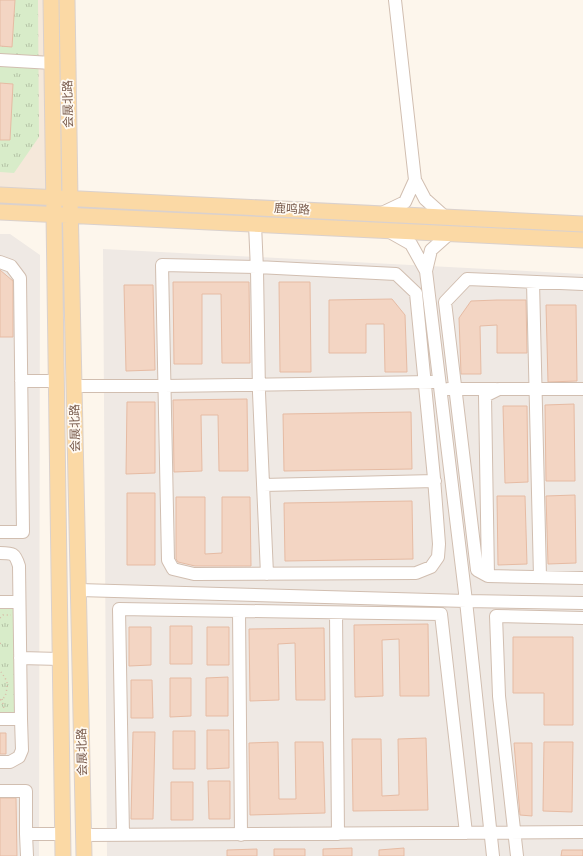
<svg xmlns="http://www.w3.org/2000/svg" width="583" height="856" viewBox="0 0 583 856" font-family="'Work Sans','Noto Sans SC',sans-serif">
<defs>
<pattern id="grass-tufts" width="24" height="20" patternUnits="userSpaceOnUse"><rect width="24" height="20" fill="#d8ecc9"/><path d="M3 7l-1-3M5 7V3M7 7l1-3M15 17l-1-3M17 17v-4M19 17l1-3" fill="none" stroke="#b4c2a5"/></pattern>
</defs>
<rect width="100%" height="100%" fill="#fdf6ec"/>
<path fill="#f5e8da" d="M0,0H51L53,189H0Z"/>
<path fill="#efe9e4" d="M0,234H10L40,255L39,856H0Z
M103,249L583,274V856H107Z"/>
<path fill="url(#grass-tufts)" d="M0,0H38L39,137L14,173L0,172Z
M0,602H19L21,719H0Z"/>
<path fill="#f3d5c3" stroke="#e6bba3" d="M0,0H15L12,47L0,46Z
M0,83L13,84L10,140H0Z
M0,270L13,281V337H0Z
M173,282H249L250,363H222L221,294H202V364H174Z
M279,282H310L311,372H280Z
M124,285H153L155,370L126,371Z
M392,299L405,315L407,372H385L384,324H366V353H329V300Z
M497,300H526L527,353H497V325L480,326L481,374H461L459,318L471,301Z
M546,305H576L577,381L548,382Z
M247,399L248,471H219L218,415H201L202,471L174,472L173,400Z
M127,402H155V473L126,474Z
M574,404L575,481H546L545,405Z
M503,406H527L528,482L505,483Z
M411,412L412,469L284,471L283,414Z
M127,493H155V565H127Z
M575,495L576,563L548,564L546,496Z
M497,496H525L527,564L498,565Z
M176,497H205V554L222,553V497H250L251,566H195L178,562L176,559Z
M412,501L413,559L285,561L284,503Z
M428,624L429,696H400L399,639L382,640L383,696L355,697L354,625Z
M170,626H192V664H170Z
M129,627H151V665L129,666Z
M207,627H229V665H207Z
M324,628L325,700H296L295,643L278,644L279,700L250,701L249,629Z
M513,637H573V725H544V693H513Z
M228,677V716H206V678Z
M170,678H191V716L170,717Z
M131,680H152L153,718H131Z
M207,730H229V768L207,769Z
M173,731H195V769H173Z
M133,732H155L153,819H131Z
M0,733H6V754H0Z
M426,738L428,810L353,811L352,739H381L382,796L399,795L398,739Z
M278,742L279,799H296L295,742H323L325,813L250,815L249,743Z
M544,742H573L572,812L543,811Z
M514,743H532V816L520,815Z
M208,781H230V819H209Z
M171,782H193V820H171Z
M0,798H16L17,856H0Z
M352,848V856H323V849Z
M404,848V856H379V850Z
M257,849V856H227V850Z
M274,849H305V856H274Z
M562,850H583V856H561Z"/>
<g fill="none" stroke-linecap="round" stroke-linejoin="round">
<defs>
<path id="minor" d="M395,0L415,180L425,199L445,217
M0,60L52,63
M382,213L405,202L415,180
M255,224L257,270L259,393L267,574
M388,231L411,244L426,271L466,601L493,856
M0,262L11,266L20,278L23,532H0
M162,265L257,267L396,274L416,293L434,478L439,544L438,557L431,567L416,573L194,574L173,569L168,560Z
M426,271L431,250L449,234
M533,282L540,577
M583,284L467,279L445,302L477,570L488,576L583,578
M21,381H56
M74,386H164L432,382
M448,389H496
M263,485L435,481
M0,553C13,553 15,553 19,566L21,719H0
M488,576L485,396L499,389H583
M79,590L466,601L583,603
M0,602H19
M239,611L241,835
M336,613L338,834
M20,658L60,659
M0,762H10L19,757L22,750L21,719
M0,791H26V834H62
M26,834L27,856
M84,835L583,832
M123,835L119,609L441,614L466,833
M517,856L499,696L496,616L583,618"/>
<path id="major" d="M51,0L63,856
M67,0L70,198L84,856
M0,195L583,224
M0,212L583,240"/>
</defs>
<use href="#minor" stroke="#d1beb0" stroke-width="14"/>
<use href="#major" stroke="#dad1cd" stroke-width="17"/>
<path stroke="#d9b8a5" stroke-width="1.5" stroke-dasharray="1 3" stroke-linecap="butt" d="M0,618L3,615H11
M0,643L1,644
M2,699L4,709
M0,700L5,697C8,684 9,683 1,672"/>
<use href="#minor" stroke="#fff" stroke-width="12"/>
<use href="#major" stroke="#fbd9a5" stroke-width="15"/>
</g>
<g text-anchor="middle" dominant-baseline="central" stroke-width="3.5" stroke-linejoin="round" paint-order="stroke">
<g font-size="12" fill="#7a5c4d" stroke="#fffaf3">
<text transform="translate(68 104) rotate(-91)">会展北路</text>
<text transform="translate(292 209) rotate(3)">鹿鸣路</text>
<text transform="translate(75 428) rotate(-91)">会展北路</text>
<text transform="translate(82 752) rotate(-91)">会展北路</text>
</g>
</g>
</svg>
